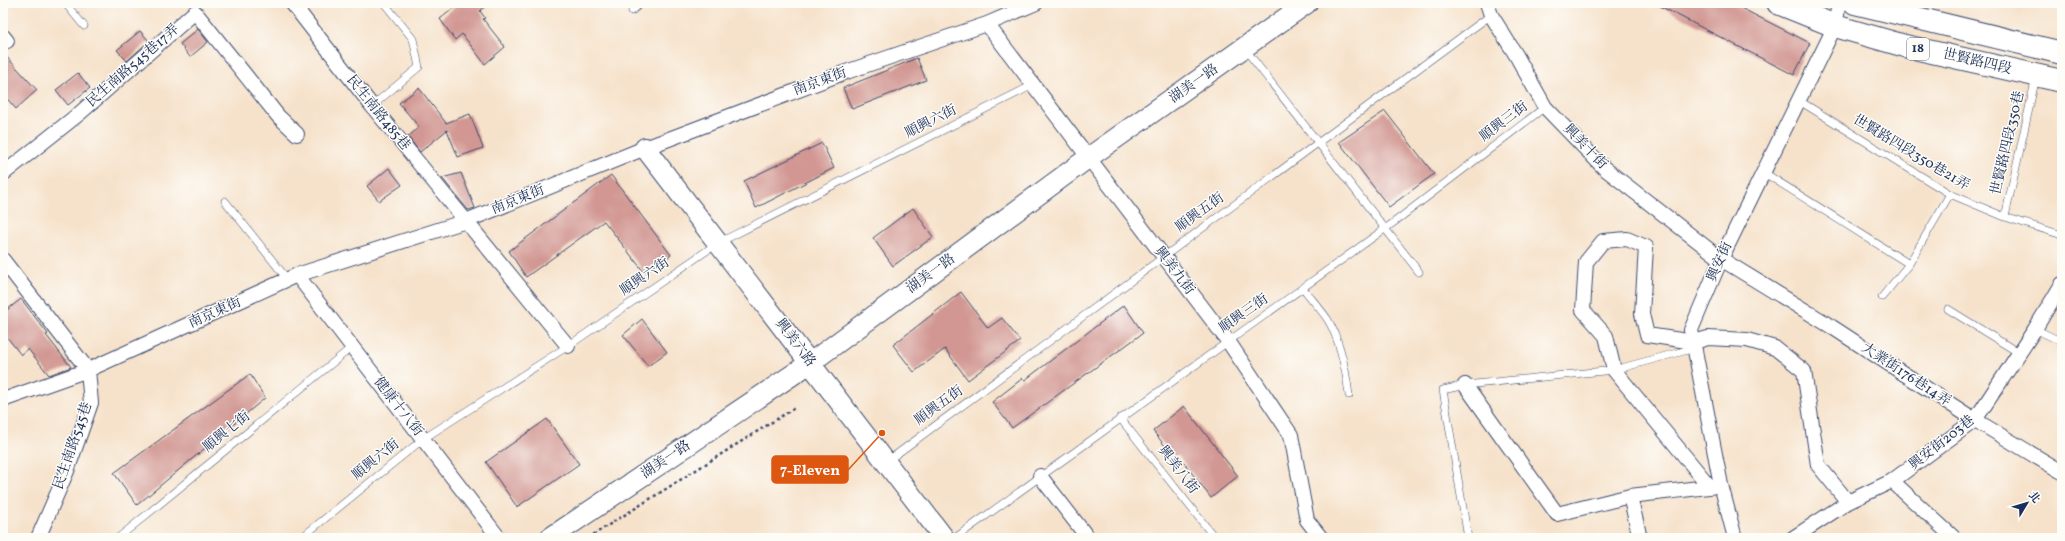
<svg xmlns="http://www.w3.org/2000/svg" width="2065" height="541" viewBox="0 0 2065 541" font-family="Vollkorn,'Noto Serif TC',serif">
<rect width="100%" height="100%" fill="#fdfcf7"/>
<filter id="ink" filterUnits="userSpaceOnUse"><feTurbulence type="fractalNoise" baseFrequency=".025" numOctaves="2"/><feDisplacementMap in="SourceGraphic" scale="8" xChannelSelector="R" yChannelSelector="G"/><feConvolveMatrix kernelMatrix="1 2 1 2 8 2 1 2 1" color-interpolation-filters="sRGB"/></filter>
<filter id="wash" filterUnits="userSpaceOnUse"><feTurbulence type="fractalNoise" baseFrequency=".012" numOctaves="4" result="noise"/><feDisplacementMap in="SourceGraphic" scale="16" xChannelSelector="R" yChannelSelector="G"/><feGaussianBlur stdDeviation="0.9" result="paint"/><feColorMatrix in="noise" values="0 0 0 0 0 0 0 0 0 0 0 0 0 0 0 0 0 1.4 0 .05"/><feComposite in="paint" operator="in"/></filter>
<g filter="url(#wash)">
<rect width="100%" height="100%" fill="#f6e2cb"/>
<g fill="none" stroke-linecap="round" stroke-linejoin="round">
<path stroke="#6fa4dc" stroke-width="4.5" d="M2050,3L2062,6"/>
</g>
<g id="blocks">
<path fill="#d29793" d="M460,3H489L480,11L485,18L483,19L505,47L485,64L462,34L455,40L440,19Z
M1654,3H1731L1810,43L1794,75Z
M198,29L208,42L190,57L180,44Z
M140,31L149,41L127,61L117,50Z
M3,53L37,90L16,109L3,94Z
M917,58L926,80L852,109L843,88Z
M78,73L90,88L68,105L56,90Z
M419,88L446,123L470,114L483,148L458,157L447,130L420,152L408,137L419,127L399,103Z
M1385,111L1434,174L1389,207L1339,142Z
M822,143L834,168L756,208L744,181Z
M389,168L402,185L379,201L367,186Z
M461,173L475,208L468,210L442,178Z
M611,175L671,255L644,272L604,221L526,277L509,251Z
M913,208L933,237L893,266L873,238Z
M961,292L988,328L1002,318L1020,341L968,380L945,349L914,372L893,345Z
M21,299L48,334L46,335L71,367L49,375L28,349L21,355L3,332V313Z
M1124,305L1143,333L1012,428L992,402L1023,378L1025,380Z
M642,319L667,352L648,366L623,335Z
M250,374L265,398L137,505L114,473Z
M1184,406L1238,476L1211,498L1178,455L1175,458L1153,431Z
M547,419L579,464L517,507L486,462Z"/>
</g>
</g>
<g filter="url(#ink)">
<use href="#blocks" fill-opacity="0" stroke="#3c4a6e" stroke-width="1"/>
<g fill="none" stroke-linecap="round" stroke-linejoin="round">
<defs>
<path id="lane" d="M65,3L84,26
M632,11L641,3
M1245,49L1419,272
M1798,100L1950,194L2005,217L2062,235
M372,106L419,67L413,39L384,3
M1763,172L1909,264
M225,201L288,280
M2005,217L2036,77
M1303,288C1311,299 1321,309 1328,320C1341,342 1346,371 1349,395
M1882,297L1909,264L1950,194
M1948,309L2019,353
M2035,329L2062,342
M1120,418L1215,538
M886,462L1491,15
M118,538L352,347
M301,538L423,439L568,346L718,243L1033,85
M955,538L1393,223L1545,107
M1468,538L1443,390L1465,385L1614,370L1695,348"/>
<path id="street" d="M292,3L372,106L568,346
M1487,3L1491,15L1516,55L1545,107L1604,168L1721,259L1832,327L1975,420L2062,472
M987,24L1228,341L1291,435L1307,520L1321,538
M3,36L7,41
M3,174L80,113L195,12L278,116L297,134
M3,260L88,370L91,403L67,471L38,538
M297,275L499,538
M1465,385L1557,514L1630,496L1717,486
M3,400L88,370L297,275L466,221L645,148L846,72L987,24L1036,3
M1040,476L1088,538
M1892,481L1954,538
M1710,487L1614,370L1606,336L1583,310L1586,262L1603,241L1627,239L1646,247L1642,314L1647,335L1694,342L1708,338L1747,340L1775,348L1804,371L1818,465L1848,502
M1630,496L1640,538
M1735,538L1721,485L1691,330L1721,259L1835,26L1839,3
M1793,538L1848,502L1892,481L1975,420L2035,329L2062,284"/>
<path id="secondary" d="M645,148L944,538
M550,538L810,363L1088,158L1307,3"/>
<path id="primary" d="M1778,3L1835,26L1905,46L2062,81
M1855,3L2062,53"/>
</defs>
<use href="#lane" stroke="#3c4a6e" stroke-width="8"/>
<use href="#street" stroke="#3c4a6e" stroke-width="16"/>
<use href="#secondary" stroke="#3c4a6e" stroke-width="22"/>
<use href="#primary" stroke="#3c4a6e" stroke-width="24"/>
<path stroke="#3c4a6e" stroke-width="2.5" stroke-dasharray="3 3" stroke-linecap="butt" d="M588,538L796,407"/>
<use href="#lane" stroke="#fff" stroke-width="7"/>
<use href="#street" stroke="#fff" stroke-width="14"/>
<use href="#secondary" stroke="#fff" stroke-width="20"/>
<use href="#primary" stroke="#fff" stroke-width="22"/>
</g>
</g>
<g text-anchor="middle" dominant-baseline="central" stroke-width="3" stroke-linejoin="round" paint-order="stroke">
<rect fill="#fdfcf7" stroke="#5f6c8c" stroke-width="1" x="1907" y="38" width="22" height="22" rx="3"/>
<g font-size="13" font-weight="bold" fill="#1b2f5e">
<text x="1918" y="49">18</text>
</g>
<g font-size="14" fill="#1b2f5e" stroke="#fdfcf7">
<text transform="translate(1977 62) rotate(13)">世賢路四段</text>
<text transform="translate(133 66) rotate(-41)">民生南路545巷17弄</text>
<text transform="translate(820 82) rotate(-20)">南京東街</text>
<text transform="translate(1194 84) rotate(-35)">湖美一路</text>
<text transform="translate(378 113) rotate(51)">民生南路485巷</text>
<text transform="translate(931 122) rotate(-27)">順興六街</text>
<text transform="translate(1504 122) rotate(-37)">順興三街</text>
<text transform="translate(2008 143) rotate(-77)">世賢路四段350巷</text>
<text transform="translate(1585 147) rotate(46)">興美十街</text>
<text transform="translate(1911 153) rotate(31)">世賢路四段350巷21弄</text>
<text transform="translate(518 200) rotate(-22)">南京東街</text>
<text transform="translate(1200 213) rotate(-36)">順興五街</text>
<text transform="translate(1720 262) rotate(-66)">興安街</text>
<text transform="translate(1174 271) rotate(52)">興美九街</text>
<text transform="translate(931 274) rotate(-36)">湖美一路</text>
<text transform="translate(645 277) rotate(-34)">順興六街</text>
<text transform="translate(215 313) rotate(-24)">南京東街</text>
<text transform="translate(1244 314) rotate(-35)">順興三街</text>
<text transform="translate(795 343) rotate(53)">興美六路</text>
<text transform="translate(1906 375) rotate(33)">大業街176巷14弄</text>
<text transform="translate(939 406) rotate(-36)">順興五街</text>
<text transform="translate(398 407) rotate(52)">健康十八街</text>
<text transform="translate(227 432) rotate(-39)">順興七街</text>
<text transform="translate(1942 443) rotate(-38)">興安街203巷</text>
<text transform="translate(73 446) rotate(-71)">民生南路545巷</text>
<text transform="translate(376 460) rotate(-39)">順興六街</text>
<text transform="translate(666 460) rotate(-34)">湖美一路</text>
<text transform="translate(1178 470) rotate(52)">興美八街</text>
</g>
</g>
<path fill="none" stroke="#de5710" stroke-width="1.5" d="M882 433L848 470"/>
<circle fill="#de5710" stroke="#fdfcf7" stroke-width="1.5" cx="882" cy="433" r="4"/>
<rect fill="#de5710" stroke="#de5710" stroke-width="1.5" x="772" y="456" width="76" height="27" rx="4"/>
<g font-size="15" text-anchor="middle" font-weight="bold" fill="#fff">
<text x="810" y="475">7-Eleven</text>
</g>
<rect width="2065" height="541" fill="none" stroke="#fdfcf7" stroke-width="16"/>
<g transform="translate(2027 503) rotate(52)" stroke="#fdfcf7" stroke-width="3" paint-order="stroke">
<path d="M0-3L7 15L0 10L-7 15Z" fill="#1b2f5e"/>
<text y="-6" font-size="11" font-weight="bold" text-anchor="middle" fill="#1b2f5e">北</text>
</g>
</svg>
